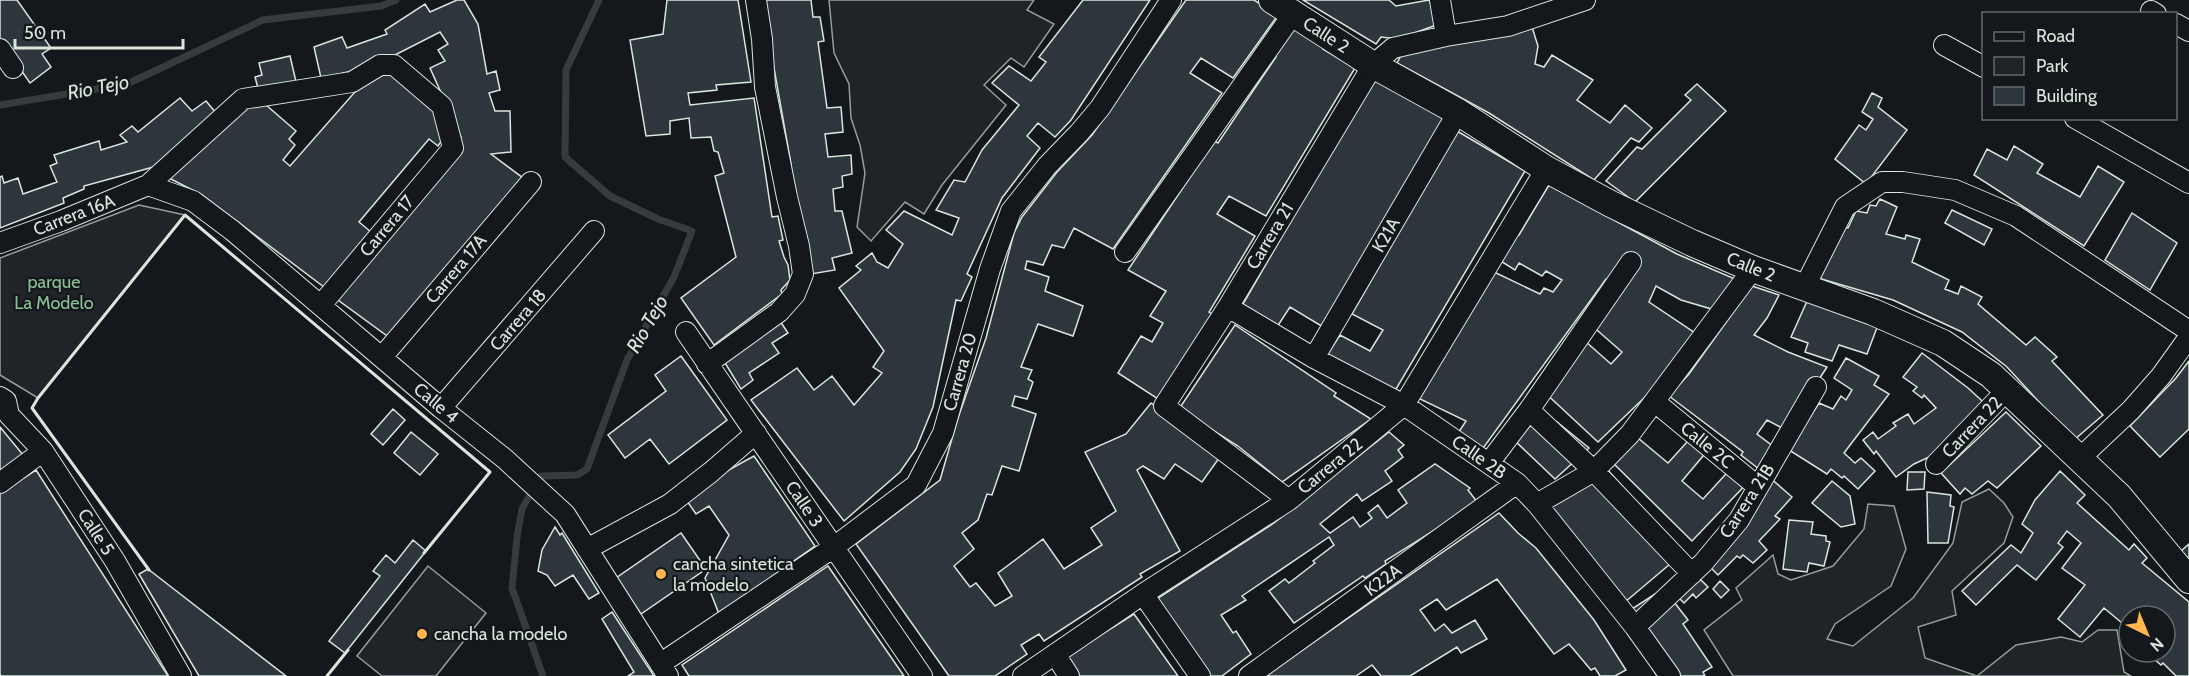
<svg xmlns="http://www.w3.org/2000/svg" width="2189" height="676" viewBox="0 0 2189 676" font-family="Cabin,sans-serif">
<rect width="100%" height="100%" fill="#14181c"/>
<path fill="#202428" stroke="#939e99" stroke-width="1.5" d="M829,0H1034L1027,10L1054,24L1024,67L1011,58L984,85L1006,105L942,185L924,214L905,202L871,241L857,227L865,173L860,145L851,118L849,84L834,53Z
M139,205L185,215L38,398L0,375V258Z
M1989,489L2004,503L2013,517L2004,543L1952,591L1956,615L1918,627L1925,658L1977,676L2016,645L2061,637L2082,642L2098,630H2117L2124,672L2131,676H1733L1704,630L1742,600L1736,588L1773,555L1778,574L1791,580L1833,566L1864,529L1868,504L1894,506L1906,549L1891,586L1835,624L1827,639L1853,646L1913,598L1953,543L1962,502Z
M428,566L486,613L436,676H382L357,656Z"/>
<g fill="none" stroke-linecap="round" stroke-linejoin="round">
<path stroke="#363b3e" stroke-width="7" d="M0,105L127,84L263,20L381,6L396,0
M543,676L512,588L517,537L522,509L541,476L577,475L587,469L627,360L674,277L692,231L658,219L610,196L565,157L566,70L599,0"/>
</g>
<path fill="#2c363c" stroke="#d8e6dc" stroke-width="1.5" d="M0,0H17L51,48L42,54L51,67L30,83L0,40Z
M457,0H464L478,24L487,74L496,71L500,90L489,93L495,111H510L511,152L491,154L523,178L390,338L338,300L458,137H461L430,68L445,61L438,50L448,44L440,32L395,55L373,58L352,71L321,78L314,47L342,37L347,48L387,34L385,30L425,4L430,12Z
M667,0H738L751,82L716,85L717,90L688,93L690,105L754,98L772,217L778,216L783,240L779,241L784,257L788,265L790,280L781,290L782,294L714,345L681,298L736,257L715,176L724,173L718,152L714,151L711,137L691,138L689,118L670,121V134L646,136L630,40L663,34Z
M762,0H811L813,17H820L824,41L818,42L827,108L841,107L843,132L825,134L828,157L851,155L852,174L842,176L843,187L833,189L835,211H842L852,253L832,258L835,270L811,274L793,187L791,164Z
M1083,0H1150L1071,120L1055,137L1038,123L1027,136L1040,148L1002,198L967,274L972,277L961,301L956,300L933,407L916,449L900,472L844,521L751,400L797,368L814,390L832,376L854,405L882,373L873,367L884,351L839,288L861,270L856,266L872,253L877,262L888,268L903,244L886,230L904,211L952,235L959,218L936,210L954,180L965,182L982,150L1019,105L992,83L1009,66L1031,81L1046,62L1039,57Z
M1186,0H1254L1278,15L1233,78L1201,58L1190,73L1222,93L1113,249L1074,228L1064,248L1052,245L1043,265L1027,261L1025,269L1049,277L1045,291L1083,306L1073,336L1038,324L1021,367L1032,370L1028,379L1033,382L1027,399L1015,396L1012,406L1036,414L1019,471L1002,466L992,495L987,494L978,520L962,533L974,549L954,566L970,587L976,583L995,606L1012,596L998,573L1043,539L1064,569L1102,545L1091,528L1116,511L1085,452L1126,434L1151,403L1222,454L1202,482L1175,464L1164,479L1143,466L1137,470L1180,551L1140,574L1142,577L1044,641L1039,634L1021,645L1027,654L995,676H949L856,544L940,480L958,418L986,338L1014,233L1022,217L1057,172L1092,135Z
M1303,0H1389L1396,6L1429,0L1439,24L1398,39L1381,37L1376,44Z
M1291,25L1325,47L1323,49L1355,68L1266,216L1229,196L1217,214L1255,236L1209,312L1213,315L1158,399L1118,373L1141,336L1152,342L1163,323L1150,316L1166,291L1128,270L1214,141L1218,143L1261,79L1276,57L1271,53Z
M1532,27L1538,46L1535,64L1544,67L1552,55L1593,80L1577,100L1610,123L1625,105L1652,128L1639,142L1631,138L1594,180L1489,113L1397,63L1404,50Z
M290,56L297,86L259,92L255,77L262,75L259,63Z
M387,69L437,112L439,122L437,126L445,136L438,146L429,139L359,222L371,232L324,287L202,195L169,178L245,106L266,105L296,131L289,139L295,145L283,160L290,166L368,77Z
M1373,78L1445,119L1323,327L1290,307L1277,327L1242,306Z
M1697,84L1726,111L1635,202L1606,181L1637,147L1642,149L1691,100L1685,95Z
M1872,93L1882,98L1878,107L1907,130L1866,184L1835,159L1859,125L1866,130L1873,119L1862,112Z
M180,98L192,111L206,101L216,113L157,166L84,186V189L63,198L64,203L0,228V177L2,176L4,183L18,178L23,194L57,182L50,166L57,163L54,155L99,141L101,150L127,142L120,135L132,126L138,132Z
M1457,131L1525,171L1389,401L1325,358L1340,335L1370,351L1383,330L1352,314Z
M2014,146L2043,164L2037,173L2080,197L2098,166L2124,182L2084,246L1974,175L1987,149L2007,160Z
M1549,185L1677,254L1735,279L1715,310L1681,300L1656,286L1649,302L1698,335L1667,376L1598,442L1541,389L1585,341L1611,364L1622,352L1590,324L1623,291L1606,279L1473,462L1449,447L1466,421L1418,398L1492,271L1540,294L1544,288L1553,292L1562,280L1546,271L1542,276L1519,263L1515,270L1499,260L1516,232L1519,235Z
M1880,199L1897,207L1886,234L1905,239L1906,235L1920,239L1912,262L1949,280L1945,289L1958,294L1961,286L1982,297L1978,304L2026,345L2035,337L2057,357L2052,361L2103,415L2074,440L2007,367L1962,332L1893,300L1818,278L1839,226L1848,228L1856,211L1867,213L1870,205L1876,206Z
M1952,210L1992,229L1984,245L1945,223Z
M2132,213L2177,243L2150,290L2105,260Z
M1752,286L1779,295L1767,318L1754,335L1788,352L1827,367L1786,430L1767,420L1757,434L1774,447L1759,469L1741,455L1743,452L1669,396L1689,374Z
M1808,299L1878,325L1867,354L1839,345L1832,361L1805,352L1808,343L1791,337Z
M780,321L788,333L772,343L779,353L749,373L753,380L741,389L722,358Z
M1235,325L1336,393L1334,396L1371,419L1282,482L1238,446L1179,409Z
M1922,353L1968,388L1992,410L1931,462L1929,457L1914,464L1896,477L1876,451L1874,454L1863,440L1873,432L1878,439L1896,426L1893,423L1908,414L1914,424L1936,408L1924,395L1922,398L1913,391L1917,387L1903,377Z
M681,356L727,420L669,464L650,439L625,458L608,435L666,391L655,375Z
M1846,358L1879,376L1874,385L1889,394L1844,453L1855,463L1861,458L1875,471L1858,489L1844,476L1842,478L1831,469L1827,474L1789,450L1819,403L1833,409L1841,396L1846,400L1852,390L1834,378Z
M2189,361V429L2160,457L2130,426L2176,378Z
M393,409L405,420L383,445L371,434Z
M2006,412L2041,446L1997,488L1988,481L1972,494L1965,488L1960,494L1941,473Z
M1531,420L1545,433L1557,422L1589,448L1555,479L1513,439Z
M0,427L24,456L0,472Z
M1698,430L1714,443L1682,481L1703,499L1736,463L1753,477L1692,541L1609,459L1632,433L1668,463Z
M411,432L438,454L420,475L394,453Z
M1389,432L1404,445L1398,450L1403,457L1385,471L1392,481L1362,501L1357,494L1320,524L1330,533L1353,517L1360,527L1372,518L1368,513L1378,505L1387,518L1407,503L1398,490L1435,464L1470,488L1468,490L1478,503L1385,561L1386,564L1365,578L1363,576L1294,623L1269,591L1285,579L1289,583L1315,563L1313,561L1334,545L1329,537L1242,596L1246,600L1221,615L1233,633L1236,631L1251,654L1222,676H1208L1155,600L1274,523Z
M754,456L815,546L719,614L705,578L729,535L709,506L696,514L687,501L725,472Z
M1604,466L1683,553L1618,608L1537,516Z
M36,470L168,676H1L0,674V493Z
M2060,471L2085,495L2077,503L2129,550L2134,544L2147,558L2142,563L2189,602V676H2176L2163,663L2161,665L2146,652H2165V616H2135L2131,612L2122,623L2104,608L2080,637L2058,619L2085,585L2062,568L2081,543L2067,531L2058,543L2063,547L2036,580L2017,565L1976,605L1962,591L2011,545L2021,553L2033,533L2022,524L2035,500Z
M1908,472H1925L1924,489L1907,490Z
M1768,476L1792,497L1775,516L1780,519L1759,541L1767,550L1753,563L1743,555L1740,558L1737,556L1718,575L1710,567Z
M1832,481L1850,496L1855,524L1841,527L1812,503Z
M1927,492L1951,495L1950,506L1954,507L1948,543H1928Z
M1499,513L1518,533L1536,548L1594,620L1626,670L1615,676H1600L1595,668L1591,670L1569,644L1554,654L1497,579L1446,610L1437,599L1420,610L1435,631L1444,624L1452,633L1475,620L1487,639L1461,653L1457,647L1410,676H1381L1372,665L1356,676H1265Z
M1789,520L1813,522L1811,534L1826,536V541L1830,542L1824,566L1809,563L1807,572L1783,569Z
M555,527L560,535L562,533L599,593L589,599L573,575L555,586L547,575L538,571L542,550Z
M681,533L706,569L641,614L616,578Z
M413,540L426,551L345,653L329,641L380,576L373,571L386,555L395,563Z
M2189,544V560L2181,551Z
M828,566L904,676H689L682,665Z
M1689,568L1708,587L1696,598L1693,594L1684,603L1668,587Z
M148,569L286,676H199L139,574Z
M1720,581L1729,590L1721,598L1713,589Z
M1655,594L1661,602H1674L1688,620L1683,624L1712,667L1703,672L1705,676H1657L1621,616Z
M612,612L654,676H628L634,672L602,619Z
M1134,614L1178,676H1075L1064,658Z"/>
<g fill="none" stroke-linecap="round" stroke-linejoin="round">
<defs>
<path id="minor" d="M1440,0L1446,36
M2151,11L2156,14
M2176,24L2189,31
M1944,45L1984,67
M0,49L13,68
M2075,118L2189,183
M148,185L193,201L233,231L441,408L505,459L565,514L668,676
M0,243L61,221L148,185L243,99L352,82L380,65H394L442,106L453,148L321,305
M1125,252L1293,14
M1804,288L1845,207L1882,182H1903L1955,190L2016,216L2189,331
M1228,307L1314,358L1404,405L1517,483L1537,504L1635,627L1670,676
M686,332L922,676
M382,357L531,182
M1314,358L1458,112
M707,364L779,312L795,294L803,274L799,246L787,197L765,87L762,39L756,0
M0,397L6,401L9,415L43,451L115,561L181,676
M1655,402L1758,487
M441,408L594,231
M1529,410L1594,471L1692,574
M2079,459L2131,410L2161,376L2189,337
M1489,463L1529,410L1631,262
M1936,464L2007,390
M0,483L43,451
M1289,500L1164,406L1228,307L1373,65L1393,48L1446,36L1508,26L1585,0
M1537,504L1594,471L1630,434L1753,269
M587,549L670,504L711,472L756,433
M1143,594L1200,676
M1635,627L1703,563L1739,520L1816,387
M1055,654L1069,676
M660,664L834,547L916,485L943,433L990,269L1011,211L1047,166L1079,133L1100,108L1171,0
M1023,676L1143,594L1289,500L1404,405L1546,169
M1249,676L1517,483"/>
<path id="tertiary" d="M1272,0L1373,65L1458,112L1546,169L1611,204L1692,243L1753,269L1873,312L1943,343L1991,375L2119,496L2189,580"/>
</defs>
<use href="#minor" stroke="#d8e6dc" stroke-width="22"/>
<use href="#tertiary" stroke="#d8e6dc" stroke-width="28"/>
<use href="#minor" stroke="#14181c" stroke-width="20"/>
<use href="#tertiary" stroke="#14181c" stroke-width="26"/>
<path stroke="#d8e6dc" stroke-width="3" d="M149,570L32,408L38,398L185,215L490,472L424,553
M327,676L348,650"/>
</g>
<g fill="#ffb74d" stroke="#14181c" stroke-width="2">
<circle cx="661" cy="574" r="6"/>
<circle cx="422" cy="634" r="6"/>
</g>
<g text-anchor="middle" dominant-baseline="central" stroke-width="4.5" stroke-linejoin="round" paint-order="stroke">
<g font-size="18" fill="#d8e6dc" stroke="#14181c">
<text transform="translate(1326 35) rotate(33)">Calle 2</text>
<text transform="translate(74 215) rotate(-21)">Carrera 16A</text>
<text transform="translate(387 226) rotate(-50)">Carrera 17</text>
<text transform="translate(1386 235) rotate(-60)">K21A</text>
<text transform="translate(1270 236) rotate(-59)">Carrera 21</text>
<text transform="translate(1751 267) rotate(22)">Calle 2</text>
<text transform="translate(456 269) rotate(-50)">Carrera 17A</text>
<text transform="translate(518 320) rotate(-49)">Carrera 18</text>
<text transform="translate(960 372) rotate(-74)">Carrera 20</text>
<text transform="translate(436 403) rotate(40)">Calle 4</text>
<text transform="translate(1972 427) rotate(-46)">Carrera 22</text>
<text transform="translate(1707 445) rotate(39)">Calle 2C</text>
<text transform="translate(1479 457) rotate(35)">Calle 2B</text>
<text transform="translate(1330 466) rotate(-39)">Carrera 22</text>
<text transform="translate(1747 501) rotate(-57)">Carrera 21B</text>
<text transform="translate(804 504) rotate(56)">Calle 3</text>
<text transform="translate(96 532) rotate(57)">Calle 5</text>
<text transform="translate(1383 580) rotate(-36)">K22A</text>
</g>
<g font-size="18" fill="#8ac095" stroke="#14181c">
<text x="54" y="282">parque<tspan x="54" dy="21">La Modelo</tspan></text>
</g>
<g font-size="18" fill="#d8e6dc" stroke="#14181c" text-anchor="start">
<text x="673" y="564">cancha sintetica<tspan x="673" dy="21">la modelo</tspan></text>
<text x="434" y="634">cancha la modelo</text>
</g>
<g font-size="20" font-style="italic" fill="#d8e6dc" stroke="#14181c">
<text transform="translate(98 87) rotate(-11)">Rio Tejo</text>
<text transform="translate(647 324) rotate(-60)">Rio Tejo</text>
</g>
</g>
<rect x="1982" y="12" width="195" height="108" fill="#14181c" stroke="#626a69" stroke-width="1.5"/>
<rect x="1994" y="32" width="30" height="9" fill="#14181c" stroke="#626a69" stroke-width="1.5"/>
<text x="2036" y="42" font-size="18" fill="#d8e6dc">Road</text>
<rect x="1994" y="57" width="30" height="18" fill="#202428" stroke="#626a69" stroke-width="1.5"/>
<text x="2036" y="72" font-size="18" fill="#d8e6dc">Park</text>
<rect x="1994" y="87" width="30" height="18" fill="#2c363c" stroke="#626a69" stroke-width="1.5"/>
<text x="2036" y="102" font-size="18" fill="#d8e6dc">Building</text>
<g transform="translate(2147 634) rotate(137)"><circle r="28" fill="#14181c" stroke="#626a69" stroke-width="1.5"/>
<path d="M0-4.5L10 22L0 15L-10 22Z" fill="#ffb74d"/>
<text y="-9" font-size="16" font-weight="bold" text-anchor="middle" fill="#d8e6dc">N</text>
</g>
<path d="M15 39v9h168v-9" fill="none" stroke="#d8e6dc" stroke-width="3"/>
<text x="24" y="39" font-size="18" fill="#d8e6dc" stroke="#14181c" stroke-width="4.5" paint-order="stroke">50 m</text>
</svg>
